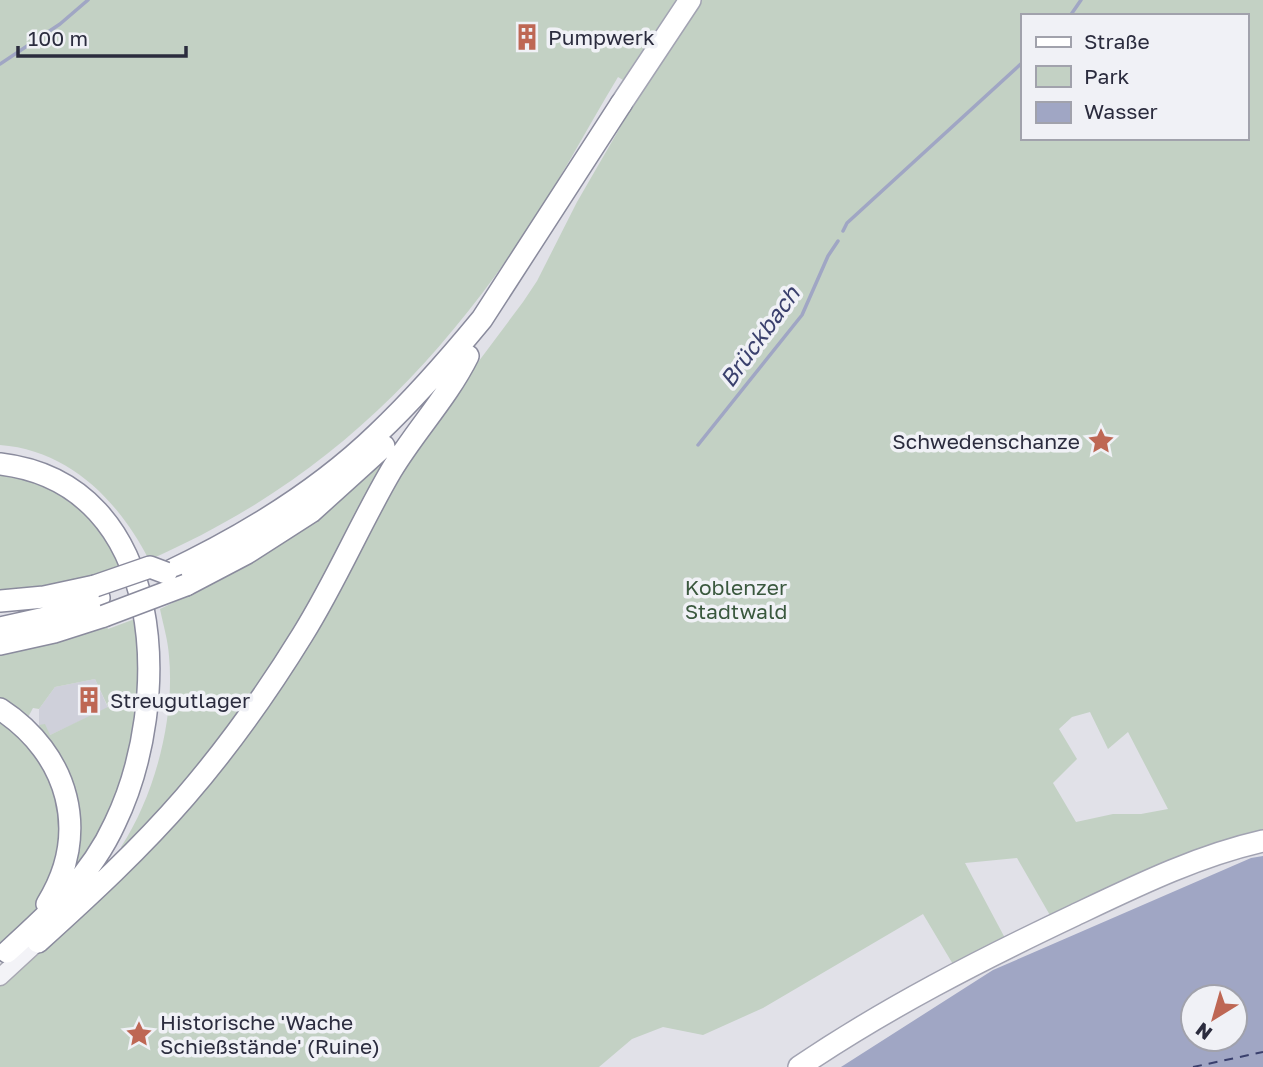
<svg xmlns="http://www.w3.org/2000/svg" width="1263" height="1067" viewBox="0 0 1263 1067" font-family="'Golos Text',sans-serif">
<rect width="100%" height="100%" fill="#e1e1e8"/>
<path fill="#cfd0da" d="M95,679L108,708L50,735L39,725V709L55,687Z"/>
<path fill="#c3d1c4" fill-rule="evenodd" d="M0,0H676L623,80L618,77C585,132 554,191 517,245C418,389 310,489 149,560C119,501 69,450 0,445Z
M702,0H1263V831L1151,870L1051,917L1017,858L965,863L1006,940L954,966L923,914L763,1008L703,1035L663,1027L632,1039L599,1067H0V985L160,838L440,413L523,302L537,281L577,202L640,93ZM1023,16H1247V138H1023ZM1090,712L1108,749L1128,732L1168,809L1141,814H1113L1076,822L1053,783L1077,759L1059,729L1072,717Z
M398,442L286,649L205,759L124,850L121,847C155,795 175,718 169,656C168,640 163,624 160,609L191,594L337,499Z
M0,468L75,498L127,567L99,578L0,597Z
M140,617L146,670L122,800L61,896L73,857L39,725L45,724L50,735L108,707L95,679L55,687L39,709L33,708L26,721L0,703V654L46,645L107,627L108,629Z
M0,717L23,735L54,785L64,832L45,899L29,920L0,949Z"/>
<path fill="#a0a6c4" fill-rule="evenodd" d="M1263,856V1067H841L993,970L1251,858ZM1193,997H1235V1039H1193Z"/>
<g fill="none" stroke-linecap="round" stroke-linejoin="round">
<path stroke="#a0a6c4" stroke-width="3.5" d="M1070,16L1081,0
M0,64L60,24L88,0
M843,231L847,223L1023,62
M698,445L802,315L828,256L838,241"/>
<path stroke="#3a406d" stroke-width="2" stroke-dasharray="9 7" stroke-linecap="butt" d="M1193,1067L1263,1052"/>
<defs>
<path id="tertiary" d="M0,977L38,942"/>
<path id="primary" d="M621,104L690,0
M799,1067C886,1008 980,960 1075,915C1136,886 1197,856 1263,841"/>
<path id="trunk" d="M0,464C169,484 173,703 115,823C91,876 49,914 7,952
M166,573C240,538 318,491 377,434C414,399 449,359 482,319L621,104
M186,585L247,553L311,512L384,446
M0,601L44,597L95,586
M0,628L45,618L99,598
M0,644L54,632L104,616
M0,709C69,754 91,833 47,904
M38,942C89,896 140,849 185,797C229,746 268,691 303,634C336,581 360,524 391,471C415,431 447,398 468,356"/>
</defs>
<use href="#tertiary" stroke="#a7a7b2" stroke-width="19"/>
<use href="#primary" stroke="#a2a3b2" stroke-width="24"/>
<use href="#trunk" stroke="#8a8b9d" stroke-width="24"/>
<use href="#tertiary" stroke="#f3f3f7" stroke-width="16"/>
<use href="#primary" stroke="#fff" stroke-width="21"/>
<use href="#trunk" stroke="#fff" stroke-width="21"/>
<defs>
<path id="trunk-bridge" d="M95,586L150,567L166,573
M104,616L186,585"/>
</defs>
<use href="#trunk-bridge" stroke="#8a8b9d" stroke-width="24" stroke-linecap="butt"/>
<use href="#trunk-bridge" stroke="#fff" stroke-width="21"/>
</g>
<defs>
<symbol id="building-bare" viewBox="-9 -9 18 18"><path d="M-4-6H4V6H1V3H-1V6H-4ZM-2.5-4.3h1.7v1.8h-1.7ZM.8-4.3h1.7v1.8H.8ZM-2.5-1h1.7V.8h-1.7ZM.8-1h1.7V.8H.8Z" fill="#be6754" stroke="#f0f1f6" stroke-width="2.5" paint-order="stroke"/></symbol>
<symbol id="sight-bare" viewBox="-9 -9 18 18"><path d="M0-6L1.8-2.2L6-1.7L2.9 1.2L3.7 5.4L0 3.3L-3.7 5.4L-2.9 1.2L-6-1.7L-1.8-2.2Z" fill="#be6754" stroke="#f0f1f6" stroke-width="2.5" paint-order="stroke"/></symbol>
</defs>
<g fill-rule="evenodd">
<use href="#building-bare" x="508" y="18" width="38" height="38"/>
<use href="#sight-bare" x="1082" y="422" width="38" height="38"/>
<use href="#building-bare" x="70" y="681" width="38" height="38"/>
<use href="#sight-bare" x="120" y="1015" width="38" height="38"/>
</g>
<g text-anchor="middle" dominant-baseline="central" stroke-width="7" stroke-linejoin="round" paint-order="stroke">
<g font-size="21" fill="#2b2c3e" stroke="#f0f1f6" text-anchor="start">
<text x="548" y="37">Pumpwerk</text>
<text x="1080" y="441" text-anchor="end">Schwedenschanze</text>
<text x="110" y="700">Streugutlager</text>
<text x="160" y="1022">Historische 'Wache<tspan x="160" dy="24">Schießstände' (Ruine)</tspan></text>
</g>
<g font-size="21" fill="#3a583e" stroke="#f0f1f6">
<text x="736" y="587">Koblenzer<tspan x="736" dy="24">Stadtwald</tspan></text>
</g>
<g font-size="23" font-style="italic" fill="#3a406d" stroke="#f0f1f6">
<text transform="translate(759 336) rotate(-54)">Brückbach</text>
</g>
</g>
<rect x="1021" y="14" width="228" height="126" fill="#f0f1f6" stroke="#a1a2ac" stroke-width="2"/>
<rect x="1036" y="37" width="35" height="10" fill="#ffffff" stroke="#a1a2ac" stroke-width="2"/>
<text x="1084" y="49" font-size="21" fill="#2b2c3e">Straße</text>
<rect x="1036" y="66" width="35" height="21" fill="#c3d1c4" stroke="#a1a2ac" stroke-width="2"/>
<text x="1084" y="84" font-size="21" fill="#2b2c3e">Park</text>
<rect x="1036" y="102" width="35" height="21" fill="#a0a6c4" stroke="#a1a2ac" stroke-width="2"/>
<text x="1084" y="119" font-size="21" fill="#2b2c3e">Wasser</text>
<g transform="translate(1214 1018) rotate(217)"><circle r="33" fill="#f0f1f6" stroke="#a1a2ac" stroke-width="2"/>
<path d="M0-5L12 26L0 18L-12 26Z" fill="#be6754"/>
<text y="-10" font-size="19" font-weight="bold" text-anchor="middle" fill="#2b2c3e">N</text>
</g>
<path d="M18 46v10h168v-10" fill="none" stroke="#2b2c3e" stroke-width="3.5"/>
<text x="28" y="46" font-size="21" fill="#2b2c3e" stroke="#f0f1f6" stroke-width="5" paint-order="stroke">100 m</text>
</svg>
